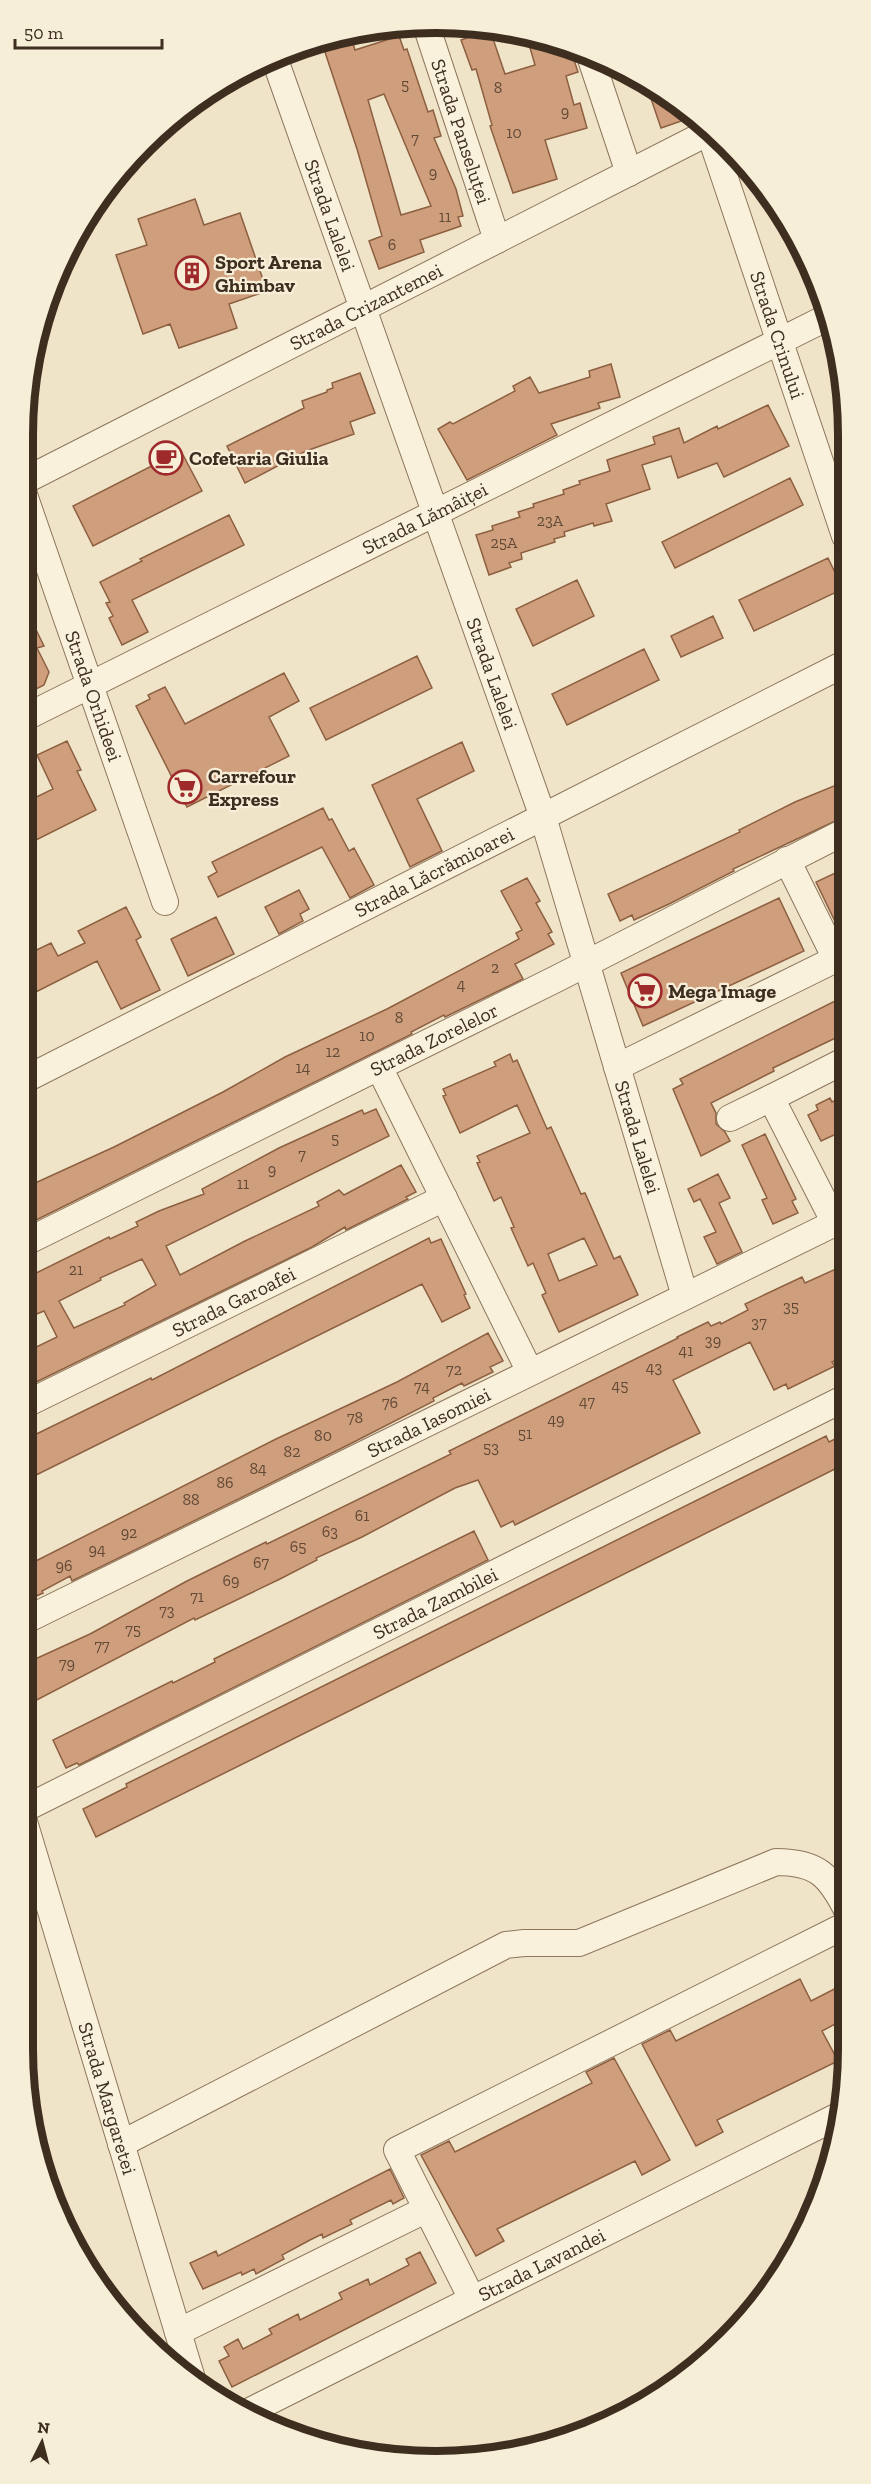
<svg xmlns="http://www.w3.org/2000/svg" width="871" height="2484" viewBox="0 0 871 2484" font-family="'Zilla Slab',serif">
<rect width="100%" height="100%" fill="#f0e4c8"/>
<path fill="#cf9f7d" stroke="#8d5f41" stroke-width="1.5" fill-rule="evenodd" d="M490,30L505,74L535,65L526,34L542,36L570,48L578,72L566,76L574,105L580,103L587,128L545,140L557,179L513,193L490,126L492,125L476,69L472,70L461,40Z
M350,34L355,50L399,36L404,50L407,49L428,112L433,110L441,136L434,138L456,189L463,216L458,217L461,226L420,240L424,252L379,269L369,241L382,236L357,149L321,40ZM384,94L431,206L401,215L368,100Z
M645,81L660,93L690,118L661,128Z
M195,199L204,225L240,213L267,291L229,304L237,328L179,348L170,324L143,334L116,255L147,245L138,219Z
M611,364L620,397L598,403L600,408L551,424L557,435L467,480L438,429L450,422L453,424L515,391L513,386L530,377L539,393L590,377L589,371Z
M360,373L375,413L350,422L354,434L306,451L245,483L227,446L304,408L302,401L327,392V390L333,388L332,383Z
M768,405L789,446L724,477L717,463L678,478L671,456L642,465L650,489L606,504L612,521L594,526L593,523L564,532L565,536L554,539L555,542L521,553L522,559L509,563L511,567L489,575L476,535L493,530L492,526L520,517L518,512L534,507L533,504L564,494L563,490L580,484L579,481L610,471L607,460L655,444L653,437L679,428L684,443L717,426L718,429Z
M181,451L202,491L93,546L73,506Z
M790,478L803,505L675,568L662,542Z
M229,515L244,545L132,600L148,632L122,645L109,618L113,616L106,603L110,602L100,582L142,561L140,559Z
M828,558L843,589L754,631L739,600Z
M577,580L594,616L533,646L516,609Z
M22,601L44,646L37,648L49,672L44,685L22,696Z
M713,616L723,638L681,657L671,636Z
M644,649L659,680L567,725L552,694Z
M417,656L432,688L326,740L310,708Z
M284,673L299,701L269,717L289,756L187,807L136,706L150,699L148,695L165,687L185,724Z
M67,741L81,770L77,771L96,810L22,847V804L53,789L37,755Z
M462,742L474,771L417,799L442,851L410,867L372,785Z
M846,781V816L733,869L734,871L669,904L634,920L632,915L620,921L608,894L740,832L739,830L795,802Z
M323,808L329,820L332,819L349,851L354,848L374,885L350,898L322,847L218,897L208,877L217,872L212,862Z
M846,868V939L844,940L816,882Z
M527,878L540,901L536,903L552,932L548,934L554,944L515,964L523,979L445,1017L444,1015L411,1032L412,1034L22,1227V1189L114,1147L223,1092L285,1057L387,1009L519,939L516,933L522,930L501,891Z
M299,890L309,909L300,914L303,921L279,934L265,907Z
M779,898L804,951L643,1026L621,973Z
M126,907L141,937L136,940L160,990L121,1009L97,961L22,999V957L51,943L58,956L85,943L78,931Z
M216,917L234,954L188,976L171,939Z
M837,1000L839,1004L846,1000V1033L773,1068L774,1071L711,1103L716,1113V1124L725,1132L730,1141L701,1156L673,1089L683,1084L680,1079Z
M510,1054L513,1062L517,1060L547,1129L551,1127L581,1194L585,1193L614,1259L620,1256L638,1295L559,1332L542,1295L546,1293L533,1263L528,1266L511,1228L514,1227L501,1197L494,1201L477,1163L480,1162L477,1156L530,1133L517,1105L460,1133L443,1096L446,1095L443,1089L496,1066L494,1062ZM584,1238L597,1265L559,1281L548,1254Z
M846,1095L847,1129L821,1141L808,1115L818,1110L816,1105L830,1098L832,1102Z
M376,1109L389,1136L166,1246L180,1275L245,1241L319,1206L317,1202L339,1190L344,1195L401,1165L416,1192L406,1197L408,1199L346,1230L345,1227L312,1247L22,1389V1354L57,1337L44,1311L22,1320V1280L109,1237L110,1239L138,1226L136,1222L159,1211L204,1194L202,1189L279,1148L362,1110L364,1114ZM142,1259L156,1285L124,1303L125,1305L74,1328L59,1301L101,1280L100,1278Z
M765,1134L796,1199L792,1201L798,1213L773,1224L762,1200L767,1198L742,1145Z
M718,1174L730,1198L719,1203L742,1252L717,1264L704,1237L716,1232L700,1199L694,1202L688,1189Z
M429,1238L431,1243L441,1239L466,1294L464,1295L470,1308L442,1322L422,1284L22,1482V1441L151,1378L152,1380Z
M847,1264V1354L832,1362L835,1366L788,1389L786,1384L774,1390L750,1342L673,1380L700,1433L667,1449L515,1525L513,1521L501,1527L478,1480L455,1488L362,1537L316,1558L317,1560L280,1579L195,1620L194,1618L31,1703L22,1685V1665L90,1634L187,1581L266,1542L267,1544L451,1454L449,1451L678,1338L677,1337L708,1322L711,1326L720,1322L721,1324L748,1310L745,1304L802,1277L805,1283Z
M488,1333L503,1361L490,1367L493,1372L464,1386L462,1383L433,1398L434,1401L348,1445L72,1581L70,1576L42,1591L43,1593L22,1602V1568L276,1439L397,1382Z
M847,1433V1463L96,1837L83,1809L127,1787L126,1784L826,1436L829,1442Z
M474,1531L488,1560L79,1765L77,1763L66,1768L53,1740L172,1681L173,1683L215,1662L214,1659Z
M800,1979L811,2001L848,1982V2017L822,2031L838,2061L717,2120L723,2132L696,2146L642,2044L670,2030L676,2041Z
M614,2058L670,2160L642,2175L635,2161L497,2229L504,2241L476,2256L421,2155L449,2141L455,2152L592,2083L586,2072Z
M390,2169L404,2198L393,2204L391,2200L350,2220L352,2224L323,2238L322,2234L310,2240L282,2255L284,2259L256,2274L254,2269L242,2275L241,2272L203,2289L190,2263L216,2251L218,2256Z
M420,2252L436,2283L232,2387L219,2361L229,2356L224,2347L238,2339L243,2349L272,2334L269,2329L298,2314L300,2320L342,2299L339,2293L368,2279L370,2285L409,2265L406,2259Z"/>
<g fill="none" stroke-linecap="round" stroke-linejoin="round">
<defs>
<g id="minor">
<path id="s1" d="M426,25L497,240"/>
<path d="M590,56L629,173"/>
<path id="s2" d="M274,57L543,817L685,1296"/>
<path id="s3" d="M710,134L845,536"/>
<path id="s4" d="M22,482L709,132"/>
<path id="s5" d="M22,489L165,902"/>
<path id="s6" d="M22,719L826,318"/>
<path d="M787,860L836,959"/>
<path d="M379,1067L530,1372"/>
<path d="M617,1067L846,954"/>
<path id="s7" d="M22,1081L846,663"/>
<path d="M730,1118L771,1098"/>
<path d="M835,1223L771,1098L846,1060"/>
<path id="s8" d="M22,1244L556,979L846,831"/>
<path id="s9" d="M22,1406L444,1198"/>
<path id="s10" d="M22,1622L847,1217"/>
<path id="s11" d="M22,1810L847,1397"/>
<path id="s12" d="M22,1815L193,2382"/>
<path d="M121,2144L506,1945L524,1943H579L776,1862C818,1862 830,1876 848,1912"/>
<path d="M472,2299L397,2150L848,1924"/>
<path d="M178,2332L427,2209"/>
<path id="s13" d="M244,2414L840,2115"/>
</g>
</defs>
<use href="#minor" stroke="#8d765c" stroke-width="28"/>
<use href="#minor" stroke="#faf1dc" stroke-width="26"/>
</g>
<defs>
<symbol id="building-ring" viewBox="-11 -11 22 22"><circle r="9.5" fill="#f7eed8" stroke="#9e2a2b" stroke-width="1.5"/><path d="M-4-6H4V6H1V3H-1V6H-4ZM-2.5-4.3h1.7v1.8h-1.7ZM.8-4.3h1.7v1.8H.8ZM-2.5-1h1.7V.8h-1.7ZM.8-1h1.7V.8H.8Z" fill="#9e2a2b"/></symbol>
<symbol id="cafe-ring" viewBox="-11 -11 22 22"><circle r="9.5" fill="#f7eed8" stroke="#9e2a2b" stroke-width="1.5"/><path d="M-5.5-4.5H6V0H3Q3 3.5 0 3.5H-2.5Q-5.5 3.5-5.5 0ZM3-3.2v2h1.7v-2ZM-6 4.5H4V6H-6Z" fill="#9e2a2b"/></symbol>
<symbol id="supermarket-ring" viewBox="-11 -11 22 22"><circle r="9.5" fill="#f7eed8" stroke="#9e2a2b" stroke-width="1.5"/><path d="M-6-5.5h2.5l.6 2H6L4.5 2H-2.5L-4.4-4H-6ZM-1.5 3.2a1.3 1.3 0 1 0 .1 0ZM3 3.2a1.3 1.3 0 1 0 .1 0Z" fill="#9e2a2b"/></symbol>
</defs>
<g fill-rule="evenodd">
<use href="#building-ring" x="173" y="254" width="38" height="38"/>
<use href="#cafe-ring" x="147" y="439" width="38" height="38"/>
<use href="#supermarket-ring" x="166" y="768" width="38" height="38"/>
<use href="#supermarket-ring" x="626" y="972" width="38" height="38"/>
</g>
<g text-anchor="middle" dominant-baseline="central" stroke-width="4.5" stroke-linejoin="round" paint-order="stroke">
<g font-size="16" fill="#624a37">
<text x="405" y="84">5</text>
<text x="498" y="87">8</text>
<text x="565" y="111">9</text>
<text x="514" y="132">10</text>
<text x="415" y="138">7</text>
<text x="433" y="172">9</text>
<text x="445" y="216">11</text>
<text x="392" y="244">6</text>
<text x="550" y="520">23A</text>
<text x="504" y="542">25A</text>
<text x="495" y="967">2</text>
<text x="461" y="984">4</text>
<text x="399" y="1017">8</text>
<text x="367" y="1035">10</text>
<text x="333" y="1051">12</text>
<text x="303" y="1067">14</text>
<text x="335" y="1138">5</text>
<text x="302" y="1154">7</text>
<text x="272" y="1169">9</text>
<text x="243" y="1183">11</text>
<text x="76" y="1269">21</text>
<text x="791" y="1306">35</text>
<text x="759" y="1322">37</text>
<text x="713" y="1340">39</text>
<text x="686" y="1350">41</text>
<text x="654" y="1367">43</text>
<text x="454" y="1369">72</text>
<text x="620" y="1385">45</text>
<text x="422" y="1386">74</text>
<text x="587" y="1401">47</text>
<text x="390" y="1402">76</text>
<text x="355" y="1417">78</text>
<text x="556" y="1419">49</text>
<text x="525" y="1433">51</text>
<text x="323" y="1435">80</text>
<text x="491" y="1447">53</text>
<text x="292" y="1451">82</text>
<text x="258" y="1468">84</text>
<text x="225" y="1482">86</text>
<text x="191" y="1499">88</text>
<text x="362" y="1515">61</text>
<text x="330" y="1531">63</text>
<text x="129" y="1532">92</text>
<text x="298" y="1546">65</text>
<text x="97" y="1549">94</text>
<text x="261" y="1562">67</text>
<text x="64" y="1565">96</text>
<text x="231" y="1580">69</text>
<text x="197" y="1596">71</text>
<text x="167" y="1610">73</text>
<text x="133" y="1629">75</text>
<text x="102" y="1645">77</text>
<text x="67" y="1663">79</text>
</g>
<g font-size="20" fill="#3d2e20" stroke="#f7eed8">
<text stroke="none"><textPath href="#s1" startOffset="112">Strada Panseluței</textPath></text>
<text stroke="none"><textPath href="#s2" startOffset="168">Strada Lalelei</textPath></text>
<text stroke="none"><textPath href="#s4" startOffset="386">Strada Crizantemei</textPath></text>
<text stroke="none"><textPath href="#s3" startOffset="212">Strada Crinului</textPath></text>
<text stroke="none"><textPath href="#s6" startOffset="450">Strada Lămâiței</textPath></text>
<text stroke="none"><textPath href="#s2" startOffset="654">Strada Lalelei</textPath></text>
<text stroke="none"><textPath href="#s5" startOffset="219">Strada Orhideei</textPath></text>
<text stroke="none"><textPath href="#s7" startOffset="462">Strada Lăcrămioarei</textPath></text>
<text stroke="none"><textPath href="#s8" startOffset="460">Strada Zorelelor</textPath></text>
<text stroke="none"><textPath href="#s2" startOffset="1140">Strada Lalelei</textPath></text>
<text stroke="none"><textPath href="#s9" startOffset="236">Strada Garoafei</textPath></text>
<text stroke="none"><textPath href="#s10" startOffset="453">Strada Iasomiei</textPath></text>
<text stroke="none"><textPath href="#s11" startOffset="462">Strada Zambilei</textPath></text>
<text stroke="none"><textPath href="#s12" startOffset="296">Strada Margaretei</textPath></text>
<text stroke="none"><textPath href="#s13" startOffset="333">Strada Lavandei</textPath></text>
</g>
<g font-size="20" font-weight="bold" fill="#3d2e20" stroke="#f7eed8" text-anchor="start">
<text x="215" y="262">Sport Arena<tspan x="215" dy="23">Ghimbav</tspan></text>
<text x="189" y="458">Cofetaria Giulia</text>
<text x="208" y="776">Carrefour<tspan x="208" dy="23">Express</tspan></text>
<text x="668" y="991">Mega Image</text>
</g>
</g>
<path d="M0 0H871V2484H0ZM435 33H436A402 402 0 0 1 838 435V2049A402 402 0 0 1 436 2451H435A402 402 0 0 1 33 2049V435A402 402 0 0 1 435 33Z" fill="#f7eed8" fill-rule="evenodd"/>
<path fill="none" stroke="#3d2e20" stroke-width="8" d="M435 33H436A402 402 0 0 1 838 435V2049A402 402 0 0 1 436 2451H435A402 402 0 0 1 33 2049V435A402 402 0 0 1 435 33Z"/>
<g transform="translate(42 2442) rotate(6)" stroke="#f7eed8" stroke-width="4.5" paint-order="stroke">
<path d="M0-4.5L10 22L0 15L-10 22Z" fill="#3d2e20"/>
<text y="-9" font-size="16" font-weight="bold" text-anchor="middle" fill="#3d2e20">N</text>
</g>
<path d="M15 39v9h147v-9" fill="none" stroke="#3d2e20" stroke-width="3"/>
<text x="24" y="39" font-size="18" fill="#3d2e20" stroke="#f7eed8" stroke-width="4.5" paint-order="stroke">50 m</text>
</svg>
